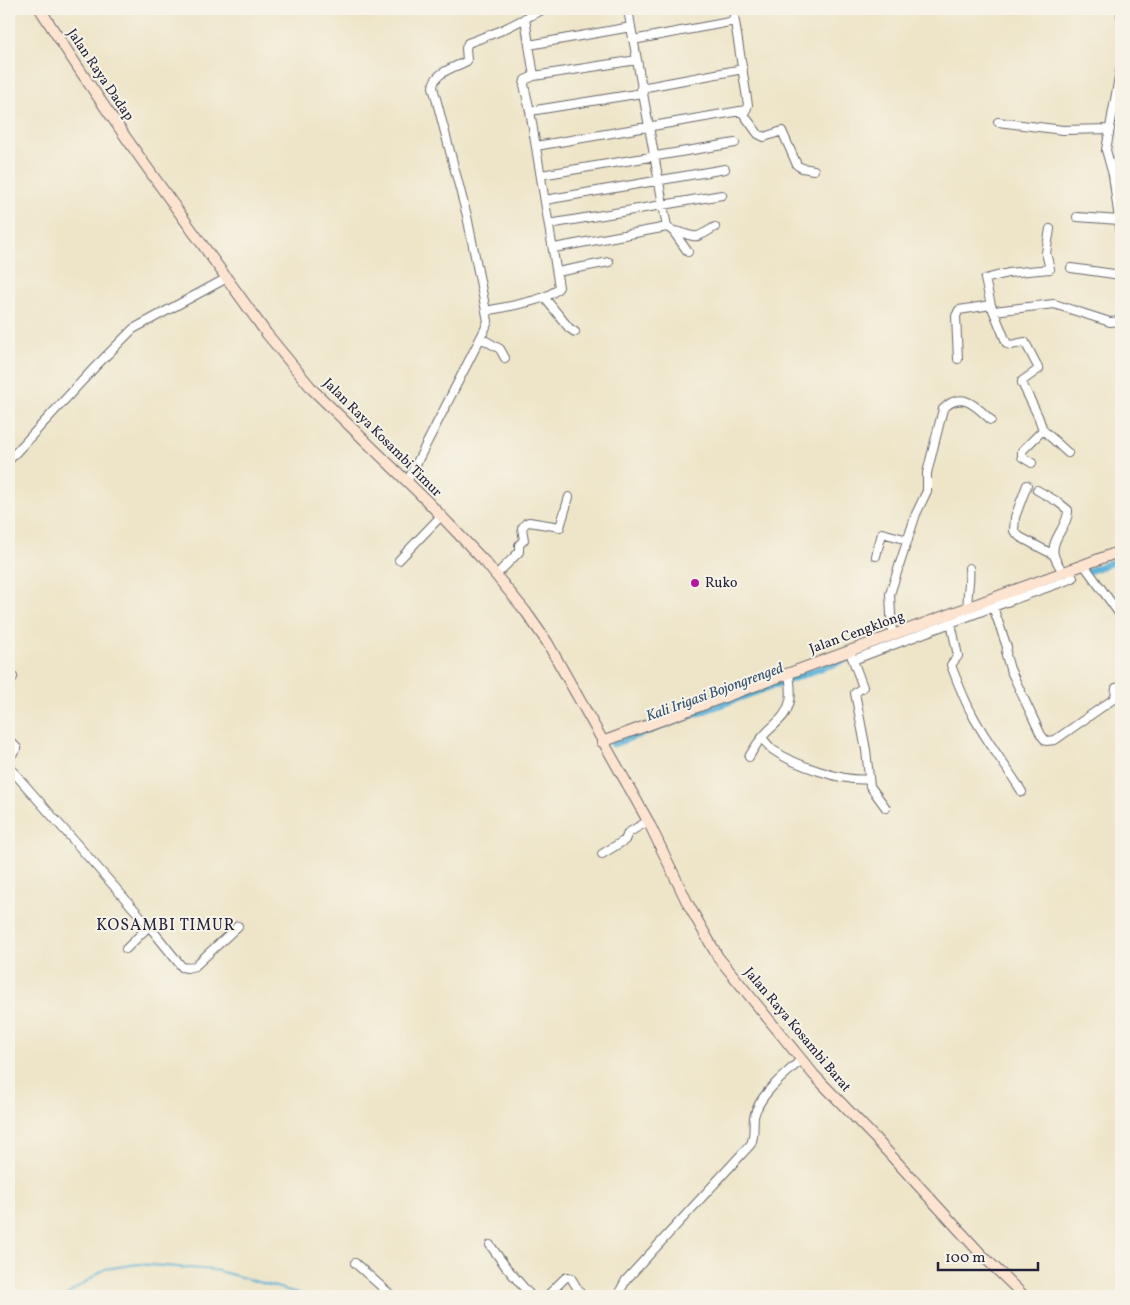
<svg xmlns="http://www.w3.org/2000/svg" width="1130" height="1305" viewBox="0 0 1130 1305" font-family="Vollkorn,serif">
<rect width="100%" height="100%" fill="#f7f3e8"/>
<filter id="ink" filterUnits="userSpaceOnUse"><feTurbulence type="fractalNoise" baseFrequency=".02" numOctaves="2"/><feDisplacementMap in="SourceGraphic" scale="10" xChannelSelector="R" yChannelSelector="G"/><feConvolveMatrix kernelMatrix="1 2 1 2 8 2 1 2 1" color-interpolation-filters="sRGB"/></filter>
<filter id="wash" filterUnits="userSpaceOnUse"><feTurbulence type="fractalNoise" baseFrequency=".0096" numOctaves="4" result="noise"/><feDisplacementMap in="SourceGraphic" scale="20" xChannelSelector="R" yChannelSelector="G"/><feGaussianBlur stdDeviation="1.12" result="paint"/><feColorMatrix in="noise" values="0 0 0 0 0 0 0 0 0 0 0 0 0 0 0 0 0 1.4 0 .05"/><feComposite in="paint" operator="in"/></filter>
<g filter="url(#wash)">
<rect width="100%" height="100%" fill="#eee5c8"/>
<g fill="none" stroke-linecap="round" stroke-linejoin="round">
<path stroke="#57b0d5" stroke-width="2" d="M65,1296L105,1269L138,1264L215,1270L308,1296"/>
<path stroke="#57b0d5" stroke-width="7" d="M1089,571L1121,559
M831,665L857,655
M613,744L827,666"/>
</g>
</g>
<g filter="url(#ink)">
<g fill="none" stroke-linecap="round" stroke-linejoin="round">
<defs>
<path id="minor" d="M628,9L631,27L529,45L534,76L637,60L631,27
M1121,9V16
M525,18L529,45
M633,40L735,21
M637,60L667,227
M1121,66L1106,150L1113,175L1121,234
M641,88L743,69
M530,111L642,93
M742,112L758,134L764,137L782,131L797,165L802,168L814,170
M998,122L1063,130L1110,129
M536,146L746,110L748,105L733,9
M541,175L735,143
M545,200L725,169
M1077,217L1119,220
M549,224L722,195
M1050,229L1046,253L1050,269L1008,273L985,279L991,305L1007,344L1011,345L1025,342L1039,369L1022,381V383L1038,416L1043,430L1068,453
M673,231C681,231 685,235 693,236C699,238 709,230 715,227
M554,248L667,227L673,231L688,252
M1071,268L1121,275
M557,272L609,262
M544,297L569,328L575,332
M486,311C503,307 550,301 559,287L530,111L524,85L525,80L534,76
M994,311L1054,304L1110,322L1121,321
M481,338L500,349L505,358
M958,359L956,316L959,310L991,305
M9,460L96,366L133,329L227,278
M1032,463L1022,457V451L1043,430
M407,482L485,329L488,321L467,216L433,87C434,72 456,67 467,61L466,48L468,43L500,31L544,9
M1027,485L1015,517L1014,531L1020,537L1054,555
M1037,490L1058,502L1068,510C1069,525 1050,539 1054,555C1055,560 1060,567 1063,572
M876,556L882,533L908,540
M399,560L441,516
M1084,565L1121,616
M496,575L519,552V545L524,540L522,528L526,523L529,522L560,527L569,497
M968,607C966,594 971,582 969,568
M993,607L1007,647L1006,655L1010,669L1041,735L1046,741L1055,740L1115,698L1116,688L1121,687
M951,623L958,656L951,665C957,681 963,697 971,712C985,740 1006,765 1022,792
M892,635L890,594L916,514L927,491V473L943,409C962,390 976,406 991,420
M851,655L863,687L855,693L866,750L870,786L886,808
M853,660L993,607L1071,579L1073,578L1070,569
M9,671L13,677L9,684
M762,738C766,742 769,747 773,750C793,764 845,783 869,779
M9,740L17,748L9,758
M749,757C754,748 760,739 767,732C778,721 786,717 790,701C792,692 790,682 789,673
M9,767L149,926L182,967L187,968L195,966L238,926
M602,854L625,840L628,833L648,821
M126,949L149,926
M490,1245L506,1267L531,1296
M355,1263L392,1296
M547,1296L565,1278L568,1277L571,1278L582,1296
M623,1296L620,1291L626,1280L751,1144C755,1135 753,1126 754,1117C759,1094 785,1075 801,1060"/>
<path id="secondary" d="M40,9C111,121 190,227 267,334L313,390L426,500L486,563L526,612L547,642L648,821L688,904L718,957L814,1075L874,1137L981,1254L1024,1296
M602,742L1121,551"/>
</defs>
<use href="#minor" stroke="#69666c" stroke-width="10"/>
<use href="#secondary" stroke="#69666c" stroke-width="12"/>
<use href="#minor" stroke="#fff" stroke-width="8"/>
<use href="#secondary" stroke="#fde4d0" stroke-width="10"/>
</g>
</g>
<circle fill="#b5179e" stroke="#f7f3e8" stroke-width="2" cx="695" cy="583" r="5"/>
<g text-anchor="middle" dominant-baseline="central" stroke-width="4" stroke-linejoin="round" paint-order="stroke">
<g font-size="14" fill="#22223b" stroke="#f7f3e8">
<text transform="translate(100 75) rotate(56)">Jalan Raya Dadap</text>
<text transform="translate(382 438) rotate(45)">Jalan Raya Kosambi Timur</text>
<text transform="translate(857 633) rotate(-20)">Jalan Cengklong</text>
<text transform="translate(797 1030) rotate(50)">Jalan Raya Kosambi Barat</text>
</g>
<g font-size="14" fill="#22223b" stroke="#f7f3e8" text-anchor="start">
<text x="705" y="583">Ruko</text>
</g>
<g font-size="15" font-style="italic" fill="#355471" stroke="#f7f3e8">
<text transform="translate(715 693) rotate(-20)">Kali Irigasi Bojongrenged</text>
</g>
<g font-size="16" letter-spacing="1" fill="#22223b" stroke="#f7f3e8">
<text x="166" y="926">KOSAMBI TIMUR</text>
</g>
</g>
<rect width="1130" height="1305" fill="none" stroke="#f7f3e8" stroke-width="30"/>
<path d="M938 1262v8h100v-8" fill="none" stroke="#22223b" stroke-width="2.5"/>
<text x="945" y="1262" font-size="15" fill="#22223b" stroke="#f7f3e8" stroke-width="4" paint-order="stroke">100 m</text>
</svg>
